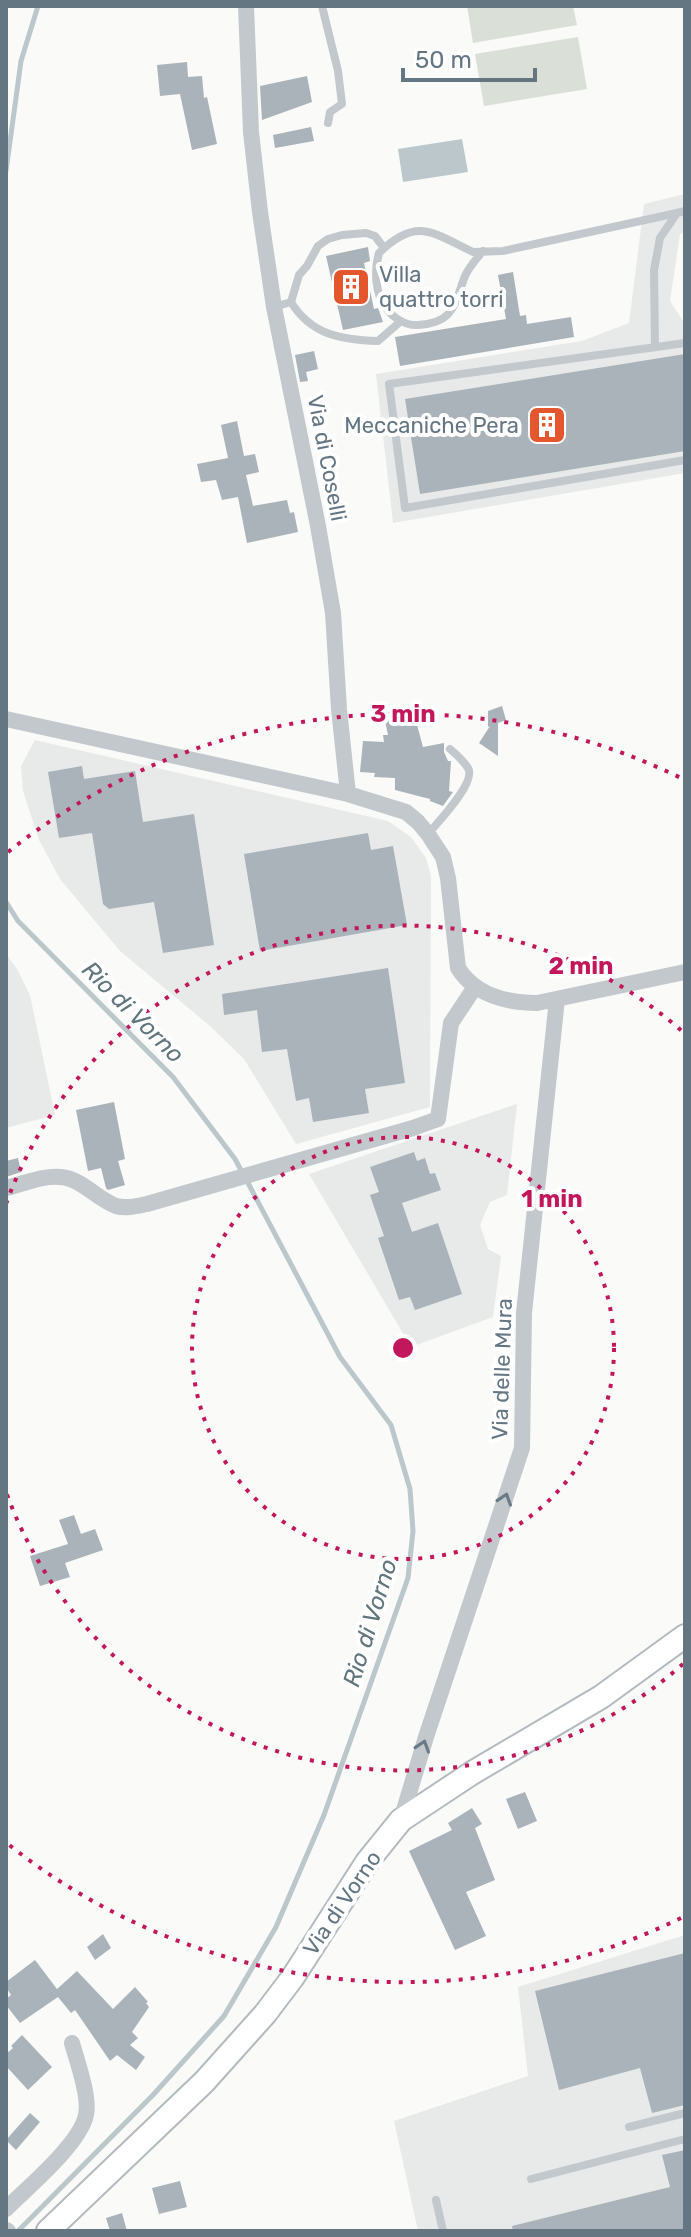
<svg xmlns="http://www.w3.org/2000/svg" width="691" height="2237" viewBox="0 0 691 2237" font-family="Rubik,sans-serif">
<rect width="100%" height="100%" fill="#fafaf8"/>
<path fill="#e8e9e9" d="M685,194V232L680,234L670,301L685,324V473L393,523L376,374L582,341L629,323L644,204Z
M35,740L388,821L411,837L426,858L431,876L430,1107L296,1144L244,1059L210,1026L120,951L60,879L39,840L23,791L21,766Z
M6,954L17,969L30,995L55,1115L6,1128Z
M517,1104L507,1195L490,1202L480,1225L488,1249L501,1256L493,1317L411,1347L309,1174Z
M685,1935V2231H418L394,2121L528,2076L518,1987Z"/>
<path fill="#dadfd7" d="M467,6H573L577,25L473,43Z
M578,37L587,89L484,106L475,54Z"/>
<path fill="#bbc7cb" d="M462,139L468,172L403,182L398,149Z"/>
<g fill="none" stroke-linecap="round" stroke-linejoin="round">
<path stroke="#bbc7cb" stroke-width="5" d="M6,171L21,61L38,6
M6,902L18,921L173,1077L235,1159L242,1172
M18,2231L153,2095L224,2016L276,1927L324,1815L408,1578L413,1531L410,1489L391,1425L340,1357L247,1181"/>
</g>
<path fill="#aab3b9" d="M187,62L188,77L202,76L204,98L207,97L217,144L192,150L180,94L160,96L157,65Z
M307,76L312,102L262,120L260,86Z
M311,127L314,141L275,148L273,135Z
M368,247L370,261L364,263L374,309L378,308L383,322L343,330L326,256Z
M513,272L520,316L526,315L527,324L571,317L574,337L400,366L395,337L506,319L498,275Z
M314,351L318,369L306,372L308,381L300,382L295,355Z
M685,354V451L420,494L405,399Z
M237,421L244,456L255,454L259,472L246,475L253,506L287,500L290,513L294,512L298,532L247,543L238,497L222,500L216,480L201,482L197,464L228,458L221,425Z
M502,706L506,720L498,723V756L479,743L490,726L488,727V711Z
M413,710L423,747L444,743V752L448,761H451L449,791L453,792L443,806L430,801V799L395,790V778L374,777L375,773L360,772L363,741L384,742L383,735H388L384,716Z
M82,766L84,779L135,771L143,822L194,814L214,945L163,953L154,902L109,909L103,904L92,833L59,838L48,772Z
M368,833L371,850L393,846L407,925L260,951L244,854Z
M388,968L405,1083L365,1089L369,1113L313,1122L309,1098L296,1101L287,1049L262,1052L257,1010L224,1015L222,994Z
M114,1102L125,1159L118,1161L125,1185L108,1190L106,1188L101,1168L88,1171L76,1110Z
M414,1152L417,1161L425,1158L430,1174L435,1173L441,1190L402,1203L412,1232L438,1223L462,1294L415,1310L410,1297L399,1300L378,1238L384,1236L370,1195L379,1192L370,1167Z
M18,1158L21,1172L6,1177V1161Z
M74,1515L81,1534L95,1529L103,1550L65,1563L70,1577L40,1586L30,1556L68,1544L59,1520Z
M525,1792L537,1821L518,1829L506,1799Z
M472,1808L482,1824L475,1828L495,1880L466,1892L486,1936L455,1950L409,1851L452,1830L448,1823Z
M103,1934L111,1948L95,1960L87,1947Z
M685,1953V2105L652,2113L640,2068L559,2090L535,1991Z
M35,1960L57,1989L77,1971L113,2009L135,1987L148,2002L146,2003L149,2007L132,2032L138,2038L130,2045L145,2057L136,2070L117,2055L110,2061L75,2010L71,2013L58,1997L20,2023L6,2005V1999L11,1995L6,1987V1982Z
M22,2035L52,2067L28,2090L6,2066V2054L13,2048L11,2046Z
M30,2113L40,2122L16,2150L6,2140Z
M685,2150V2231H513L512,2226L670,2187L662,2155Z
M180,2181L187,2207L159,2214L152,2188Z
M122,2213L127,2231H110L106,2218Z"/>
<g fill="none" stroke-linecap="round" stroke-linejoin="round">
<defs>
<path id="secondary" d="M48,2231L204,2082L265,2014L293,1977L367,1862L401,1820L472,1773L601,1697L685,1636"/>
</defs>
<use href="#secondary" stroke="#b3babf" stroke-width="26"/>
<path stroke="#c3c8cc" stroke-width="8" d="M322,6L338,71L342,104L330,112L328,123
M483,251C477,258 469,267 465,276C454,305 454,323 418,325C406,326 393,318 386,308C375,294 374,270 379,253C417,216 433,233 473,252L503,251L677,213
M291,302L299,275L307,266L318,246L328,239L342,235L366,233L375,236L384,248
M274,307L291,302C311,335 342,340 378,341L401,321
M685,343L389,384L405,508L685,460
M655,346L654,270L660,238L677,213L685,211
M428,834C437,823 477,782 468,768C464,762 456,754 450,749
M629,2127L685,2113
M531,2179L685,2139
M436,2200L443,2231"/>
<path stroke="#c3c8cc" stroke-width="16" d="M246,6L251,132L260,212L274,307L318,526L333,613L339,709L348,794
M6,719L348,794L406,812L418,822L428,834L443,857L448,878L458,968C475,995 507,1003 537,1003L685,972
M6,1188C23,1184 43,1175 61,1177C82,1179 97,1199 116,1206C126,1209 137,1206 147,1204L413,1128L438,1119L451,1023L475,987
M401,1820L426,1737L522,1448L524,1313L557,999
M6,2209C28,2187 80,2144 86,2115C90,2097 77,2061 72,2043
M6,2230L8,2231"/>
<use href="#secondary" stroke="#fff" stroke-width="22"/>
</g>
<defs><path id="oneway-chevron" d="M-2-3.5L2.5 0L-2 3.5" fill="none" stroke-width="1.6" stroke-linecap="round" stroke-linejoin="round" transform="scale(2)"/></defs>
<g stroke="#6a7a87">
<use href="#oneway-chevron" transform="translate(505 1499) rotate(-72)"/>
<use href="#oneway-chevron" transform="translate(423 1746) rotate(-72)"/>
</g>
<g fill="none" stroke="#c2185b" stroke-width="4" stroke-dasharray="4 8">
<circle cx="403" cy="1348" r="211"/>
<path d="M683 1664A422 422 0 0 1 6 1492M6 1204A422 422 0 0 1 683 1032"/>
<path d="M681 1918A634 634 0 0 1 8 1844M8 852A634 634 0 0 1 681 778"/>
</g>
<defs>
<symbol id="building-square" viewBox="-11 -11 22 22"><rect x="-9" y="-9" width="18" height="18" rx="4" fill="#e4572e" stroke="#fff"/><path d="M-4-6H4V6H1V3H-1V6H-4ZM-2.5-4.3h1.7v1.8h-1.7ZM.8-4.3h1.7v1.8H.8ZM-2.5-1h1.7V.8h-1.7ZM.8-1h1.7V.8H.8Z" fill="#fff"/></symbol>
</defs>
<g fill-rule="evenodd">
<use href="#building-square" x="329" y="265" width="44" height="44"/>
<use href="#building-square" x="525" y="403" width="44" height="44"/>
</g>
<g text-anchor="middle" dominant-baseline="central" stroke-width="8" stroke-linejoin="round" paint-order="stroke">
<g font-size="22" fill="#657683" stroke="#fff" text-anchor="start">
<text x="379" y="274">Villa<tspan x="379" dy="25">quattro torri</tspan></text>
<text x="519" y="425" text-anchor="end">Meccaniche Pera</text>
</g>
<g font-size="22" fill="#657683" stroke="#fff">
<text transform="translate(327 458) rotate(79)">Via di Coselli</text>
<text transform="translate(502 1369) rotate(-88)">Via delle Mura</text>
<text transform="translate(342 1903) rotate(-56)">Via di Vorno</text>
</g>
<g font-size="24" font-style="italic" fill="#60757c" stroke="#fff">
<text transform="translate(133 1012) rotate(45)">Rio di Vorno</text>
<text transform="translate(370 1623) rotate(-73)">Rio di Vorno</text>
</g>
</g>
<circle cx="403" cy="1348" r="12" fill="#c2185b" stroke="#fff" stroke-width="4"/>
<g font-size="24" text-anchor="middle" font-weight="bold" fill="#c2185b" stroke="#fff" stroke-width="8" stroke-linejoin="round" paint-order="stroke">
<text x="403" y="722">3 min</text>
<text x="581" y="974">2 min</text>
<text x="552" y="1207">1 min</text>
</g>
<rect width="691" height="2237" fill="none" stroke="#657683" stroke-width="16"/>
<path d="M403 68v12h132v-12" fill="none" stroke="#657683" stroke-width="4"/>
<text x="415" y="68" font-size="24" fill="#657683" stroke="#ffffff" stroke-width="6" paint-order="stroke">50 m</text>
</svg>
